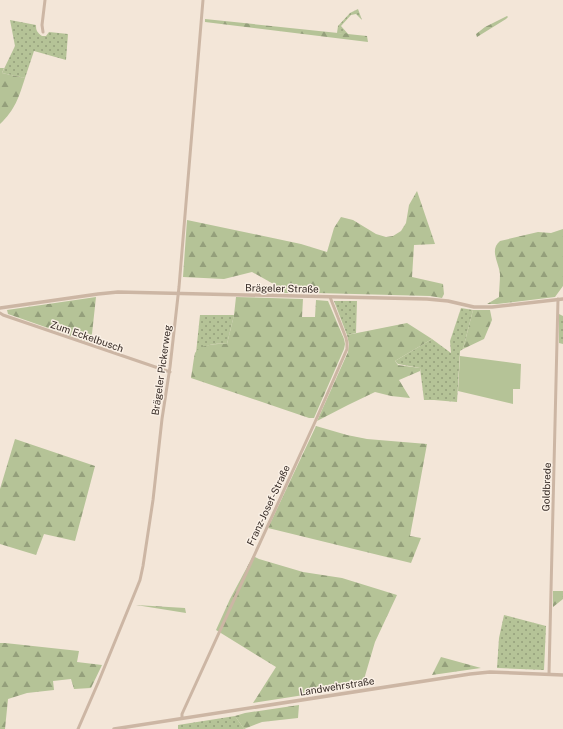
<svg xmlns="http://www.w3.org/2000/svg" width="563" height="729" viewBox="0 0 563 729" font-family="'Public Sans',sans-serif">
<defs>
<pattern id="grass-dots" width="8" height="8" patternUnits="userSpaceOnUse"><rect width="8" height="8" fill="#b5c397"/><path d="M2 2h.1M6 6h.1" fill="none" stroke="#949f7b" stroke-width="1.8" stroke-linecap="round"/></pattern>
<pattern id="forest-firs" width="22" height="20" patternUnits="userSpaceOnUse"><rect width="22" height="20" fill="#b5c397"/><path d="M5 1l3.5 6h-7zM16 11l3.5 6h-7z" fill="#949f7b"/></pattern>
</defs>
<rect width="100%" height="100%" fill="#f3e6d8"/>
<path fill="url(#grass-dots)" d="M358,9L362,20L356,14L351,15L341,26L349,35L337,33L338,26L350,13Z
M10,20L36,25C36,31 37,32 42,36H46L49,32L68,34L66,60L34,51L25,78L2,73L15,46Z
M334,301H357L356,333L347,335Z
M461,308L473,310L463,349L460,351L457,402L434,400H424L420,368L398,364L395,361L432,339L451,353L450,341Z
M559,314L563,316V344L559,343Z
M200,315H234L227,344C215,343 205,344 196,353Z
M504,615L546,626L544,670L497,668L499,638Z
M235,716L244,729H178V725Z"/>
<path fill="url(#forest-firs)" d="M507,16L508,17L506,19L477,37L476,34L485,27Z
M205,19L367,36L368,42L205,22Z
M0,68H4L2,73L25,78C19,97 15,110 0,124Z
M417,191L435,244L414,245L412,277L443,284L444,294L442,298L430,296L317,293H277V286L252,272L224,279L183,277L187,220L301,244L327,252L334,228L341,217L353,220L376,234L386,237L393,236L401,231L406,223L409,205Z
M563,229V286L555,297L497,304H487L499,297C499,289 500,282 500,274C499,263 489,250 500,241L538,232L551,233Z
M96,297L91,343L8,314L7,310Z
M236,297L303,299L302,317H315L316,300L328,301L344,339L345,344L344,349L314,418H309L191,378C192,373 194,356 195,353C201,343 218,344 227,344L234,315Z
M473,310H490L492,320L484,339L463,349Z
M407,323L432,339L395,361L398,365L420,368V371L399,380L410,398L391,396L375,392L348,405L317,421L348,352L349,344L347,335Z
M316,426L347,435L367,439L427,444L416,504L410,536L421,538L411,563L268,528Z
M15,439L95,466L75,541L44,534L36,555L0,544V489Z
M253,556L259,559L303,572L342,578L397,595L375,642L362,686L253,703L276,667L216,630L230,599Z
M553,591H563V599L553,607Z
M136,605L185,608L186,613Z
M0,643H5L79,651L77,662L102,665L91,688L74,689L71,679L53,681L54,690L27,693L8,699L5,729H0Z
M441,657L481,668L432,675Z
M299,705L298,718L262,722L244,729L235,716L245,713Z"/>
<path fill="#b5c397" d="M460,356L521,364L520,389H513V404L458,391Z"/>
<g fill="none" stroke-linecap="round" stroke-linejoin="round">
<path stroke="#ccb6a4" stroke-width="3" d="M43,32L42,25L45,0
M0,313L3,315L170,372
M549,674C551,549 556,424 558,299
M182,718V714L315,422L347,349V343L346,338L330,297
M78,729L98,683L136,590L140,580L143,566L153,500L162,419L170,367L179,287L203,0"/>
<path stroke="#ccb6a4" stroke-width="3.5" d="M0,308L98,294L118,292L427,299L448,301L474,307H492L563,299
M114,729L470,674L490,672L563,675"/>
</g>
<g text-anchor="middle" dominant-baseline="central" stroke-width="3" stroke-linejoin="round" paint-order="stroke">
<g font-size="10" fill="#362b26" stroke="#faf0e5">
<text transform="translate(282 288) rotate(1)">Brägeler Straße</text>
<text transform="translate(87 336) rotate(19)">Zum Eckelbusch</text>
<text transform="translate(161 370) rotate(-82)">Brägeler Pickerweg</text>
<text transform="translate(546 487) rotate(-88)">Goldbrede</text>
<text transform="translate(268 505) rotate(-65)">Franz-Josef-Straße</text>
<text transform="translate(337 686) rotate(-9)">Landwehrstraße</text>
</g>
</g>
</svg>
